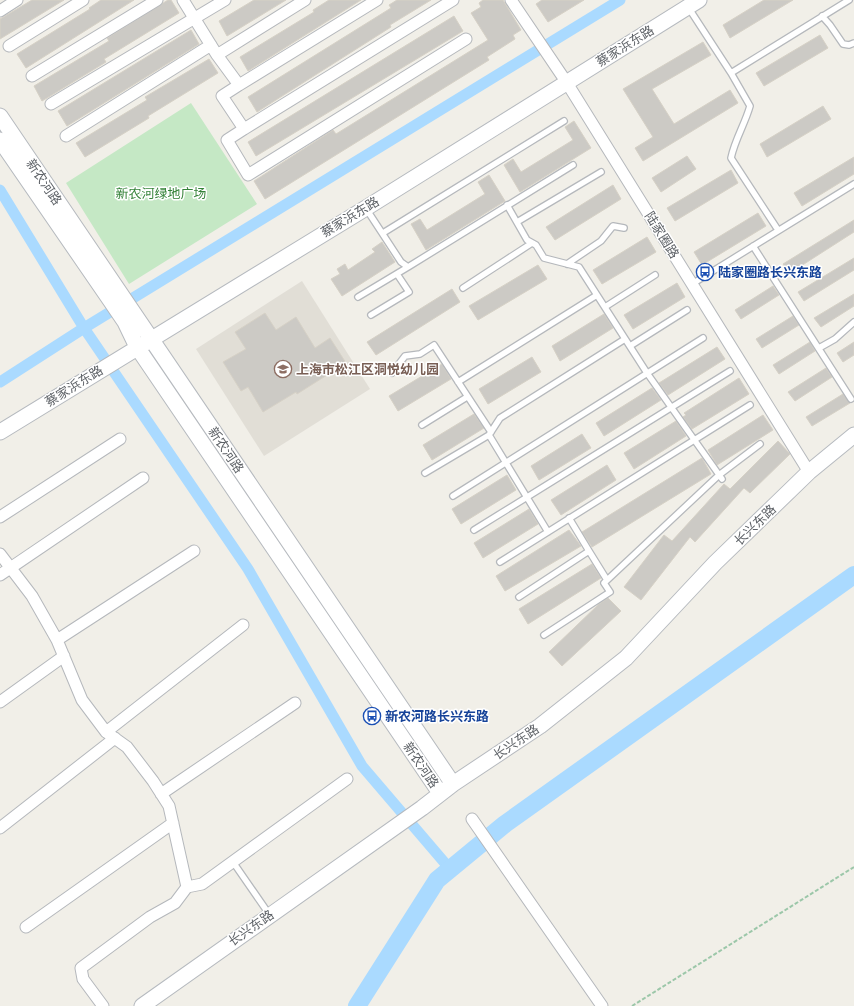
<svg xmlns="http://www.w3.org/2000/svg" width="854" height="1006" viewBox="0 0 854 1006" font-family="Helvetica,'Noto Sans SC',sans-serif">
<rect width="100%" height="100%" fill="#f1efe8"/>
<path fill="#e1ded6" d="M302,281L370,389L264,456L196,349Z"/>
<path fill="#c5e8c5" d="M191,103L257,204L129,284L66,183Z"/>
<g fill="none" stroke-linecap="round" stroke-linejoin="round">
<path stroke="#aadaff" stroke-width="11" d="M0,190L84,328L248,569L362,766L450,869
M0,382L84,328L620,0"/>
<path stroke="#aadaff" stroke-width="18" d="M357,1006L437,880L505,824L854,575"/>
</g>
<path fill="#cccac5" stroke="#d6d1c6" d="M32,0H64L0,39V19Z
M101,0H134L26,68L17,54L90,9L89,8Z
M168,0H171L179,13L104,59L106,62L42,101L34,86L109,41L107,38Z
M254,0H286L227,36L219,21Z
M329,0H361L248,71L240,57L314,12L313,10Z
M397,0H431L390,25L391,27L257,112L248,97L391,8L389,5Z
M483,0H503L521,30L513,35L515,39L487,57L489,60L265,199L254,181L333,130L336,134L488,40L471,13L481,7L479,3Z
M542,0H584L548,22L536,4Z
M764,0H793L730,38L723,25Z
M454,16L463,31L256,156L248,142Z
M191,30L199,44L67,126L58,111Z
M820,35L828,48L764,86L756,73Z
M703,42L711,55L652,89L674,124L730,90L738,103L643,161L635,148L653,137L623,89Z
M209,59L218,73L148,116L149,118L85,157L76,143L147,100L145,97Z
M823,106L831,119L767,157L760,144Z
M574,121L591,148L520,192L504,165L513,159L521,172L573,140L565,127Z
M687,156L696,169L661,192L652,178Z
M854,157V174L802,206L794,193Z
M731,170L738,183L675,221L667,208Z
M489,175L505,201L426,250L411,224L420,219L427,230L485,194L478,182Z
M613,185L621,199L555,240L546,227Z
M758,213L766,226L702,265L694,252Z
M854,220V232L790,273L783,264Z
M647,237L656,252L602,284L593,270Z
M382,242L395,262L342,296L331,279L340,274L337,269L345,264L348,270L375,252L372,249Z
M854,258V270L804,301L798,292Z
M538,265L547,279L478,320L469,306Z
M677,283L685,297L633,329L624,315Z
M773,286L779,295L741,319L735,310Z
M452,289L460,302L376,355L367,342Z
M854,294V306L821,327L814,318Z
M265,313L276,330L296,317L315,348L330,338L346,363L297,394L296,392L263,412L248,387L241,391L223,362L246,349L235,332Z
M604,314L613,328L560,361L552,346Z
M793,316L799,325L762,348L756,339Z
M810,342L815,351L779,374L773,365Z
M854,342V355L843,362L837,353Z
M717,347L725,359L668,395L659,383Z
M532,357L541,372L488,404L479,389Z
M442,364L451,379L398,411L389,396Z
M826,368L832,377L795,401L788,392Z
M739,378L749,394L692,429L683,417L686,415L684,413Z
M652,388L661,400L604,436L596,423Z
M843,394L850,403L812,426L806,417Z
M474,414L484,428L432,460L423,445Z
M763,415L773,430L717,465L708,450Z
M676,421L686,436L634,469L624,453Z
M582,434L591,448L539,480L531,466Z
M778,441L790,454L750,493L744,488L695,542L690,537L641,600L624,587L664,535L672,541L724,484L730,489Z
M702,458L711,474L592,547L582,532Z
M607,465L616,480L561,515L551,500Z
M507,475L516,490L461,524L452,509Z
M529,509L538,524L483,558L474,543Z
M569,530L581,546L505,591L496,576Z
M592,564L601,578L528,624L519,609Z
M608,598L621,611L562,666L549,652L599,604Z"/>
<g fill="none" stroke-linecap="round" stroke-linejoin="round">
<defs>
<path id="lane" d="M688,7L731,73L849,0
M822,16L830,25L843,44L849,45L854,43
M731,73L750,106C745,124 735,139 731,158L778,230
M507,205L527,240L536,245L544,258L579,267L647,373L722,479
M367,210L401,262L408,267L573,165
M517,222L601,172
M383,233L564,121
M753,246L851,399
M567,264L601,241L613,226L624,228
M692,284L854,184
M463,288L532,243
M358,297L408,267
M605,307L655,275
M371,315L409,292L397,274
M630,346L687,310
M819,348L835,339L854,322
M392,373L405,356L420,354L434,345L491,432
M458,382L597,295
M422,425L467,397
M489,435L548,532
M425,473L489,435L500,418L625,339
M453,496L703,338
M569,518L589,551
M474,530L730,371
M500,562L750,405
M519,597L589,551L607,580
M544,635L610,592L604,583L719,475L760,444
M233,862L269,914"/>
<path id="street" d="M183,0L217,55L239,85L377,0
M511,0L567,83L809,472
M0,11L17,0
M9,46L83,0
M217,55L305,0
M32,76L157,0
M239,85L222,96L244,129L453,0
M51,104L225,0
M244,129L227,140L248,175L466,39
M66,136L211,45
M0,517L120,439
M0,554L32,596L57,640L82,700L106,732L127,747L153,781L169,806L187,887L175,903L150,917L81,968L83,979L103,1006
M0,575L143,478
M57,640L194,551
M0,702L64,656
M106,732L243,625
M161,794L295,703
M472,819L602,1006
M0,828L115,738
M187,887L202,884L347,779
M26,927L173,823"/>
<path id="secondary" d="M0,116L453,784
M0,140L110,300L125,322L137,347L440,793
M0,432L366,208L699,0
M142,1006L422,808L453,784L540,726L626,658L715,563L809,472L854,435"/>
</defs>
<use href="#lane" stroke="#b5b8bc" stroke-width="8"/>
<use href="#street" stroke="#b5b8bc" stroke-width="13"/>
<use href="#secondary" stroke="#b6babf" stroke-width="17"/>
<path stroke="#9cc7a9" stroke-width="2" stroke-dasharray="4 2" stroke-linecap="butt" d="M632,1006L854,867"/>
<use href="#lane" stroke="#fff" stroke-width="5.5"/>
<use href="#street" stroke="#fff" stroke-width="11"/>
<use href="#secondary" stroke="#fff" stroke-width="15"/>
</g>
<defs>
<symbol id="bus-ring" viewBox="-11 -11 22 22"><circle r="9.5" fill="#fff" stroke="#1a4fb4" stroke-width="1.5"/><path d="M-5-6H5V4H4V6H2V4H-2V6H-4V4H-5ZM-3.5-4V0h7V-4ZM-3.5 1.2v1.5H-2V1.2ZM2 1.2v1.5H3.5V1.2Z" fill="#1a4fb4"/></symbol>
<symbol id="school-ring" viewBox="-11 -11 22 22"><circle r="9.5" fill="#fff" stroke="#8d6e63" stroke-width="1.5"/><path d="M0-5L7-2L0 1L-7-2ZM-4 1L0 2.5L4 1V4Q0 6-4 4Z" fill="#8d6e63"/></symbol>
</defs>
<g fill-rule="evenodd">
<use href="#bus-ring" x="695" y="262" width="20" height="20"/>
<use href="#school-ring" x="273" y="359" width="20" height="20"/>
<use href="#bus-ring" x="362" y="706" width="20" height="20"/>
</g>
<g text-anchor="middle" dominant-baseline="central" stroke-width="3" stroke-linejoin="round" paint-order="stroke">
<g font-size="13" fill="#5f6368" stroke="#fff">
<text transform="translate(625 46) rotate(-32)">蔡家浜东路</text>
<text transform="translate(44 182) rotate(56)">新农河路</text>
<text transform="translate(350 217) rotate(-31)">蔡家浜东路</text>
<text transform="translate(662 235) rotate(58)">陆家圈路</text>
<text transform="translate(74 386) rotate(-32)">蔡家浜东路</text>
<text transform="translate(226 450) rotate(56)">新农河路</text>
<text transform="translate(755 525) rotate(-44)">长兴东路</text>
<text transform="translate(516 742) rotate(-34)">长兴东路</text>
<text transform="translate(421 765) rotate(56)">新农河路</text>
<text transform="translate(251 928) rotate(-35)">长兴东路</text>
</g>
<g font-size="13" fill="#348238" stroke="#fff">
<text x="161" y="193">新农河绿地广场</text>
</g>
<g font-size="13" font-weight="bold" fill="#164399" stroke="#fff" text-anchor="start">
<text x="718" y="272">陆家圈路长兴东路</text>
<text x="385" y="716">新农河路长兴东路</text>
</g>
<g font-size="13" font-weight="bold" fill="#785e54" stroke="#fff" text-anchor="start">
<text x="296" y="369">上海市松江区洞悦幼儿园</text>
</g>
</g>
</svg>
